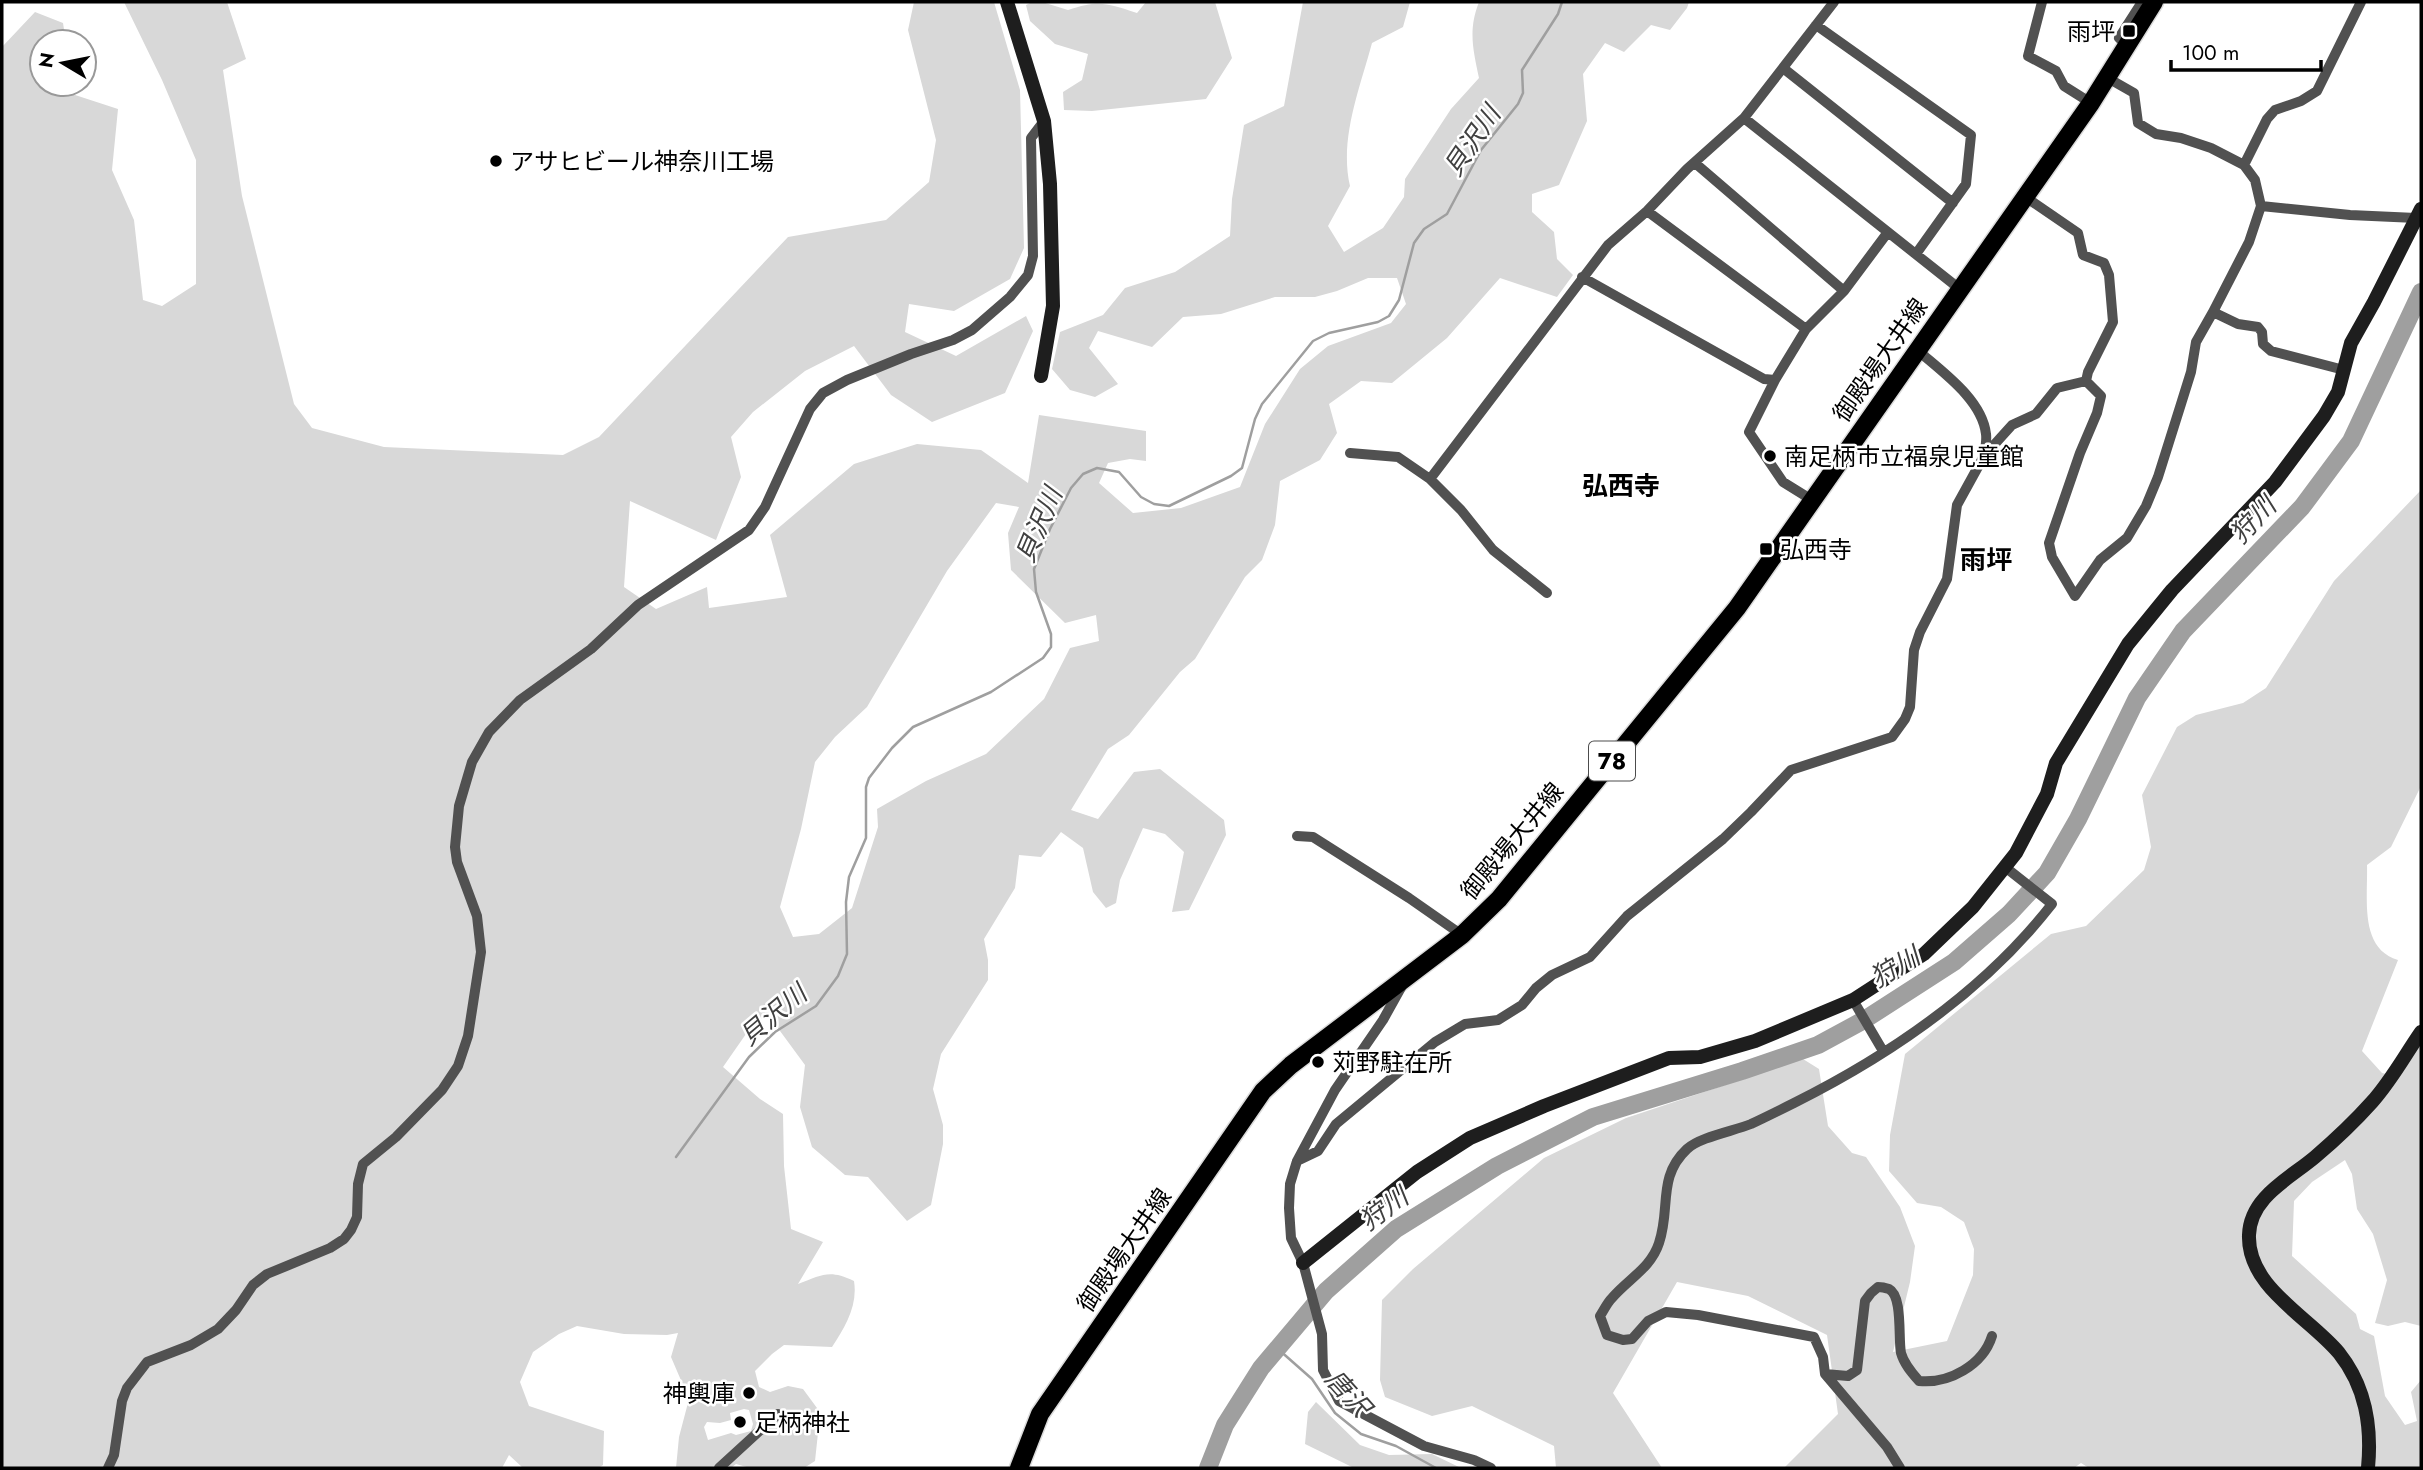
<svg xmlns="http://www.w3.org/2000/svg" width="2423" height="1470" viewBox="0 0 2423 1470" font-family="Jost,'Noto Sans JP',sans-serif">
<rect width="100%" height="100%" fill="#fff"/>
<path fill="#d8d8d8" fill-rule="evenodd" d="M124,2H227L246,59L223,70L242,196L294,404L312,428L384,447L563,455L599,437L788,237L886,220L929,182L936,140L908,30L914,2H994L1020,90L1024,248L1010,279L954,311L909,304L905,332L956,356L1026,316L1033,331L1005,393L932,422L891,395L854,346L805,371L753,412L731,437L741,477L716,540L630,501L624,587L656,609L707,587L709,608L787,597L770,535L854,464L917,444L981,450L1028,483L1039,415L1146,431V461L1130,459L1108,463L1099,483L1133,513L1181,508L1240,487L1265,424L1300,369L1328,346L1391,323L1406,304L1397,278H1368L1337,291L1315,297H1275L1221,314L1183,317L1152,347L1098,331L1089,348L1118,384L1095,397L1070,390L1052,369L1060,332L1103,315L1125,288L1175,272L1230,236L1232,199L1244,125L1284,106L1303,2H1410L1403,27L1372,43C1360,88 1339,139 1350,186L1328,226L1344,252L1383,228L1404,197L1405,179L1451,109L1479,78C1473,49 1468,30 1479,2H1689L1687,8L1670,30L1651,25L1624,52L1605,43L1583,74L1587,121L1559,185L1532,194V212L1554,232L1557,259L1573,275L1557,297L1500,278L1447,338L1392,383L1361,381L1329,404L1337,433L1320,460L1280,481L1275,525L1262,560L1245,577L1195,659L1180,672L1129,735L1108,749L1071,810L1098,819L1134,772L1160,769L1224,820L1226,835L1189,910L1172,912L1184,852L1165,834L1143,828L1120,880L1116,903L1106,908L1093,892L1083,848L1061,832L1041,857L1019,855L1015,888L984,939L988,960V980L941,1054L933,1089L943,1125V1144L931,1205L907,1221L868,1177L845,1175L812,1147L800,1107L805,1065L769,1016L755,1021L723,1067L760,1099L783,1114L784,1166L791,1229L823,1242L798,1284C822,1275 829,1269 854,1281C858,1306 845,1327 832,1347L784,1345L772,1354L755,1371L759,1387L770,1392L788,1386L803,1389L817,1408L818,1433L815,1461L804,1468H750L736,1464L731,1468H676L679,1437L689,1399L671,1357L678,1333L667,1335L624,1334L577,1326L559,1334L533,1352L520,1382L529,1406L604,1431L603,1465L598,1468H523L509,1455L502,1468H2V47L35,12L63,23L66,42H42V84H71L72,94L118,109L112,170L134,220L143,300L162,306L196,284V160L162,80ZM996,503L1019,507L1008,533L1011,570L1065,623L1096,615L1099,641L1070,648L1044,699L986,754L926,781L877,809L878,827L852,908L819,934L793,937L780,907L801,829L815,762L835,737L867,707L947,571ZM744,1409L749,1410L753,1424L751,1431L736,1435L731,1433L708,1440L704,1427L707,1422L720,1423L731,1420L730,1413Z
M1032,2H1042L1068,10C1099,0 1106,3 1137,13L1146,2H1215L1232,58L1206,99L1092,111L1064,110L1063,92L1082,80L1088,54L1055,44L1030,21L1026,5Z
M2421,490V786L2391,847L2367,865C2368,899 2359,948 2398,960L2362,1051L2382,1073L2395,1076L2421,1028V1326L2405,1322L2388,1326L2375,1323L2387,1280L2373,1234L2357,1209L2352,1174L2345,1160L2312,1182L2294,1201L2292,1256L2356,1314L2360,1329L2374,1336L2385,1396L2405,1425L2417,1421L2411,1392L2421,1380V1468H2089L2081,1463L2074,1468H1784L1838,1414L1827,1335L1748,1296L1677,1282L1613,1393L1662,1468H1556L1554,1446L1472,1406L1432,1416L1385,1397L1380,1380L1382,1300L1413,1269L1544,1158L1626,1118L1803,1059L1819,1069L1828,1126L1852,1153L1866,1157L1900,1207L1915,1246L1910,1282L1893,1352L1947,1341L1973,1275L1974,1249L1964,1222L1941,1207L1917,1203L1889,1171L1890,1135L1905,1054L2051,934L2086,926L2144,870L2151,847L2142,795L2177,727L2196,715L2243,703L2266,688L2334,581Z
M1316,1402L1360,1445L1389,1455L1432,1454L1461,1468H1354L1305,1444L1308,1412Z"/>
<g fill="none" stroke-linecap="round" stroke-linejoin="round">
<path stroke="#9f9f9f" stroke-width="2.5" d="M676,1157L749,1057L775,1032L816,1006L838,976L847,954L846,902L849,877L866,838V787L869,778L892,748L913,727L991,692L1043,658L1051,647V634L1036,592L1034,569L1050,529L1071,488L1083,474L1097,468L1119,472L1141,497L1154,504L1169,506L1231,476L1242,468L1255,419L1262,404L1313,341L1329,333L1378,322L1389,316L1399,300L1414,243L1424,229L1447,214L1481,150L1518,104L1523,93L1522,70L1558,14L1562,2
M1278,1349L1312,1379L1335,1413L1361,1434L1396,1446L1436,1468"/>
<path stroke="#9f9f9f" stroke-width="18" d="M1208,1468L1225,1425L1261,1368L1326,1291L1396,1229L1497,1166L1593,1117L1742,1071L1818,1045L1864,1020L1954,962L2009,914L2047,873L2078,819L2137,698L2183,631L2302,507L2351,441L2421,292"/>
<defs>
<path id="primary" d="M1019,1468L1040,1414L1263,1091L1291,1065L1462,935L1499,899L1737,608L2091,103L2154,2"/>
</defs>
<use href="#primary" stroke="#dbdbdb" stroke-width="21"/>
<path stroke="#515151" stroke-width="10" d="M2042,2L2028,56L2056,71L2064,86L2091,103
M1816,25L1971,135L1966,184L1916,254
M2127,45L2119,38L2142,2
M1783,68L1953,203
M2106,77L2134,93L2138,123L2156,134L2181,138L2211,148L2244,165L2255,180L2261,206L2249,242L2213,312L2238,324L2258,327L2262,332L2263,344L2271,351L2344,370
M1744,118L1961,290
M1695,163L1844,291
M2244,165L2267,119L2275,110L2301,101L2317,91L2361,2
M2024,196L2078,233L2083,255L2104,263L2109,275L2113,322L2088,372L2086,381
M2261,206L2350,215L2416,218
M1647,211L1806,329
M1582,277L1764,379L1775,380L1806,329L1844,291L1888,232
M1916,349C1941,371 1982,399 1986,434C1987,441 1985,449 1984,456
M1775,380L1749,432L1783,482L1812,500
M2086,381L2101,396L2097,413L2080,453L2049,543L2052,557L2075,596L2100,560L2127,538L2146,506L2158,477L2181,404L2191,372L2196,342L2213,312
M1350,453L1398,457L1430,479L1461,510L1493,550L1547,593
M1430,479L1608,245L1647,211L1687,169L1744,118L1834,2
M1297,836L1313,837L1409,898L1462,935
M1403,984L1383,1020L1335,1090L1297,1161L1290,1184L1289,1208L1291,1238L1303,1263L1322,1334L1323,1370L1339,1401L1424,1446L1474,1460L1491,1468
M1853,1000L1883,1051
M1297,1161L1318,1151L1336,1124L1435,1042L1465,1024L1498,1020L1522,1005L1536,988L1552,975L1590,957L1627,916L1723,839L1751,812L1791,770L1892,737L1905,719L1910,707L1914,650L1920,632L1947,579L1957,505L1984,456L2012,425L2036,414L2057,388L2086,381
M1825,1374L1848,1376L1857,1370L1865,1301L1871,1293L1878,1287C1882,1287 1886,1288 1889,1289C1903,1296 1898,1339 1901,1353C1904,1364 1912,1373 1919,1381C1949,1384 1983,1365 1992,1336
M108,1468L114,1455L122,1401L127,1388L147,1362L191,1345L218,1329L236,1310L253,1285L267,1274L330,1248L344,1239L351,1230L357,1217L358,1184L363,1164L396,1137L442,1090L458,1066L468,1036L481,952L477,916L457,862L455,847L459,806L472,762L489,732L520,700L591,649L638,605L749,530L765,507L810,409L823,393L847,380L911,354L953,340L972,330L1010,297L1028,275L1033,256L1031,138L1044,121
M719,1468L778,1414
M1900,1468L1887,1447L1825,1374L1823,1357L1814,1337L1698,1315L1666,1312L1648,1321L1632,1339L1623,1340L1607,1335L1600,1316C1604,1310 1607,1303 1612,1298C1628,1279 1651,1268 1659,1243C1671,1208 1657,1177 1687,1149C1700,1137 1734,1131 1751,1124C1766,1117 1780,1110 1794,1103C1892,1054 1984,991 2052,904L2005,867"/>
<path stroke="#1e1e1e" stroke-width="14" d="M1007,2L1044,121L1050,184L1053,306L1041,376
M1303,1263L1417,1172L1470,1138L1544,1106L1669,1058L1700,1057L1755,1041L1853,1000L1924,954L1973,907L2016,853L2047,794L2056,763L2128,644L2172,590L2275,482L2324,416L2338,392L2351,343L2374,302L2421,209
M2368,1468C2372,1426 2366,1387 2339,1353C2309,1317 2247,1287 2249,1235C2250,1197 2289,1179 2315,1157C2335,1140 2355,1121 2372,1102C2391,1081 2405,1055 2421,1032"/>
<use href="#primary" stroke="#000" stroke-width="18"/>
</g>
<g fill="#000" stroke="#fff" stroke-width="2.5">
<rect x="2122" y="24" width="14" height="14" rx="3.5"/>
<circle cx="496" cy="161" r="7"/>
<circle cx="1770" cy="456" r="7"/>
<rect x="1759" y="542" width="14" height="14" rx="3.5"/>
<circle cx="1318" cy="1062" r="7"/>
<circle cx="749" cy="1393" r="7"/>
<circle cx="740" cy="1422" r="7"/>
</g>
<g text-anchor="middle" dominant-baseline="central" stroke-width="5" stroke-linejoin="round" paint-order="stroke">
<rect fill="#fff" stroke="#4c4c4c" stroke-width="2" x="1589" y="741.5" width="46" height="39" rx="5"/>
<g font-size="23" font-weight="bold" fill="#000">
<text x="1612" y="761">78</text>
</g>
<g font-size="24" fill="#000" stroke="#fff" text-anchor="start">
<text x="2115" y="31" text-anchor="end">雨坪</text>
<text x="510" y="161">アサヒビール神奈川工場</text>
<text x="1784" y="456">南足柄市立福泉児童館</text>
<text x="1780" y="549">弘西寺</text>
<text x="1332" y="1062">苅野駐在所</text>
<text x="735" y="1393" text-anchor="end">神輿庫</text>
<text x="754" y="1422">足柄神社</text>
</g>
<g font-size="24" fill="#000" stroke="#fff">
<text transform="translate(1880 360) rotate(-55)">御殿場大井線</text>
<text transform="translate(1512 841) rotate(-50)">御殿場大井線</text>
<text transform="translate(1124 1250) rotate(-55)">御殿場大井線</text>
</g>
<g font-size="26" font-style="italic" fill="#404040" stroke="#fff">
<text transform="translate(1472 141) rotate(-56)">貝沢川</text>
<text transform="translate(2253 520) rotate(-46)">狩川</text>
<text transform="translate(1039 525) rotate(-67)">貝沢川</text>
<text transform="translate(1895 967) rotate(-31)">狩川</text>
<text transform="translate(773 1015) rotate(-40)">貝沢川</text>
<text transform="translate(1384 1209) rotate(-36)">狩川</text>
<text transform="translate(1348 1393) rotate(48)">唐沢</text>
</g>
<g font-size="26" font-weight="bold" fill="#000" stroke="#fff">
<text x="1621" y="486">弘西寺</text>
<text x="1986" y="560">雨坪</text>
</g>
</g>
<rect width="2423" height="1470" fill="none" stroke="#000000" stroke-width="7"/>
<g transform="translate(63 63) rotate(280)"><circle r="33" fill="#ffffff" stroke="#999999" stroke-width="2"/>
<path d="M0-5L12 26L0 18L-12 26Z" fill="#000000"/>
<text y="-10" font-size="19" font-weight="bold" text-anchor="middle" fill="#000000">N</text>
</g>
<path d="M2171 60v10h150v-10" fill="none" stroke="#000000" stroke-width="3.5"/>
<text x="2182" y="60" font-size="21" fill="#000000" stroke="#ffffff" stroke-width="5" paint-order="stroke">100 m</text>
</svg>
